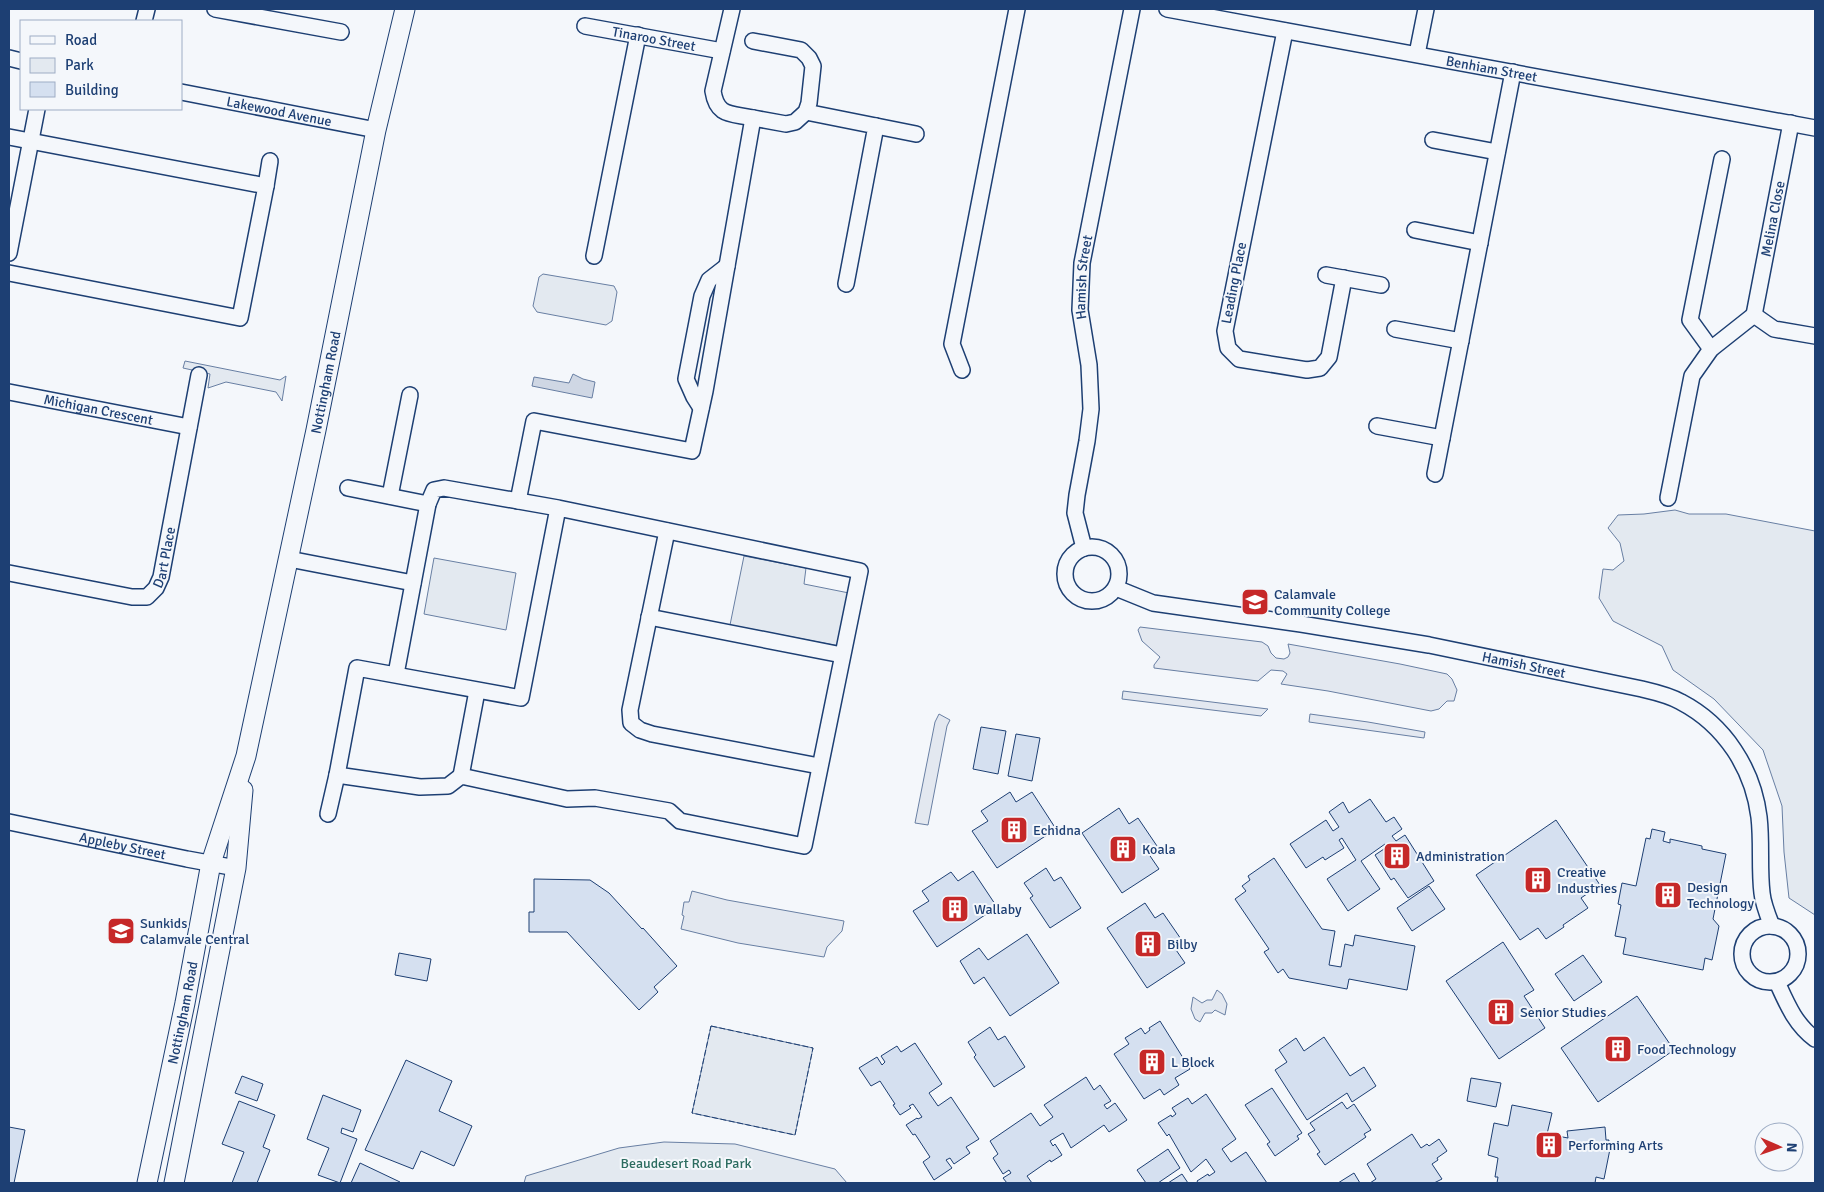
<svg xmlns="http://www.w3.org/2000/svg" width="1824" height="1192" viewBox="0 0 1824 1192" font-family="Signika,sans-serif">
<rect width="100%" height="100%" fill="#f4f7fb"/>
<path fill="#e3e9f0" stroke="#687fa3" d="M543,274L614,286L617,292L612,321L606,325L537,312L533,306L539,277Z
M185,361L280,380L286,376L282,401L276,392L226,382L208,388L210,374L183,368Z
M1675,510L1689,514H1726L1815,531V915L1789,898L1784,852L1782,806L1763,750L1714,699L1673,670L1662,646L1613,621L1599,598L1603,569L1613,570L1624,561L1620,543L1608,528L1618,515L1644,514Z
M744,556L806,568L804,584L849,593L839,646L730,625Z
M434,558L516,573L506,630L424,614Z
M711,1026L813,1048L795,1135L692,1113Z
M664,1142L735,1144L835,1169L847,1183H524L526,1176L619,1148Z"/>
<path fill="#e3e8f0" stroke="#687fa3" d="M1140,627L1262,642L1268,646L1271,653L1276,658L1284,659L1288,657L1290,653L1288,644L1400,664L1447,674L1452,679L1457,690L1454,701H1447L1439,709L1431,711L1328,691L1281,684L1287,674L1283,671L1271,670L1258,681L1154,668V665L1160,657L1142,641L1138,630Z
M1123,691L1268,709L1261,716L1122,699Z
M939,714L950,720L947,726L928,825L915,823L935,722Z
M1310,714L1368,722L1425,732L1424,738L1309,722Z
M692,891L727,900L844,921L842,931L827,947L824,957L738,943L681,929L684,916L682,915L684,902H689Z
M1217,990L1222,994L1227,1004L1225,1015L1215,1010L1212,1013H1205L1200,1022L1195,1019L1191,1009L1193,997L1202,1003L1207,1000H1212Z"/>
<path fill="#cfd7e4" stroke="#687fa3" d="M573,374L583,379L595,382L592,398L532,386L534,377L569,383Z"/>
<path fill="#d5e0f0" stroke="#1d3f73" d="M981,727L1006,731L998,774L973,769Z
M1016,734L1040,738L1032,781L1008,776Z
M1010,792L1016,802L1032,792L1056,829L997,868L972,831L988,821L981,811Z
M1370,799L1386,822L1394,817L1402,829L1392,836L1396,841L1405,835L1434,881L1408,898L1394,878L1391,880L1375,855L1387,847L1385,844L1361,861L1380,889L1348,911L1327,879L1356,860L1342,838L1339,840L1344,848L1325,860L1323,857L1306,868L1290,844L1326,820L1333,831L1339,827L1329,812L1343,802L1349,813Z
M1119,808L1129,824L1138,818L1157,846L1148,853L1159,869L1122,893L1082,833Z
M1556,820L1600,885L1581,898L1588,908L1563,925L1564,927L1546,939L1538,928L1520,940L1476,875Z
M1652,829L1665,832L1663,841L1670,843V839L1702,846V849L1726,854L1713,919L1719,926L1712,960L1705,958L1703,970L1623,954L1626,938L1615,936L1621,905L1618,904L1622,883L1636,886L1646,838L1650,839Z
M1274,858L1322,929L1335,931L1329,965L1341,967L1345,944L1353,946L1355,935L1415,946L1407,990L1349,979L1347,989L1289,978L1283,969L1278,973L1264,952L1269,949L1235,899L1246,891L1242,886L1250,880L1248,876Z
M1046,868L1054,881L1061,877L1081,908L1050,928L1030,898L1033,896L1024,883Z
M973,871L997,907L937,947L913,911L929,901L922,891L951,872L958,881Z
M534,879L590,880L609,893L642,929L643,928L677,966L654,987L658,992L639,1010L567,932H529V912H534Z
M1429,886L1445,909L1412,931L1397,908Z
M1145,903L1155,918L1163,913L1183,942L1174,947L1185,963L1147,988L1107,928Z
M1027,934L1059,983L1010,1016L984,977L974,984L960,961L979,948L988,960Z
M1503,942L1534,990L1524,996L1545,1028L1499,1059L1446,981Z
M399,953L431,959L427,981L395,975Z
M1583,955L1602,982L1574,1001L1555,974Z
M1637,996L1674,1050L1598,1102L1561,1048Z
M1160,1021L1190,1069L1175,1078L1179,1085L1164,1095L1160,1089L1144,1099L1114,1054L1129,1044L1125,1038L1141,1028L1145,1034L1150,1030L1149,1028Z
M990,1027L998,1040L1005,1036L1025,1067L994,1087L974,1057L976,1055L968,1042Z
M1324,1037L1350,1076L1364,1067L1376,1086L1352,1102L1347,1093L1307,1120L1275,1070L1287,1062L1279,1050L1296,1038L1304,1051Z
M915,1043L942,1084L929,1093L938,1106L951,1097L979,1139L966,1147L970,1153L954,1164L950,1158L946,1160L952,1168L934,1180L923,1162L930,1157L915,1134L913,1135L906,1125L917,1118L918,1119L922,1117L913,1104L909,1106L911,1108L900,1115L893,1105L895,1104L880,1081L871,1086L859,1068L877,1057L882,1065L885,1062L881,1056L897,1046L901,1052Z
M406,1060L452,1081L439,1111L472,1126L454,1166L421,1151L413,1169L365,1150Z
M242,1076L263,1084L257,1101L235,1093Z
M1086,1077L1094,1090L1100,1085L1111,1101L1104,1105L1107,1109L1115,1103L1127,1120L1109,1132L1104,1125L1071,1148L1063,1133L1050,1141L1053,1146L1055,1144L1062,1155L1051,1162L1050,1160L1027,1176L1032,1183H1007L1003,1178L1011,1173L1009,1170L1003,1174L993,1158L998,1154L990,1141L1031,1113L1040,1126L1053,1117L1044,1105Z
M1471,1078L1501,1083L1496,1107L1467,1101Z
M1272,1088L1302,1133L1297,1136L1299,1139L1275,1156L1267,1144L1270,1142L1245,1105Z
M1206,1094L1236,1139L1222,1149L1231,1162L1246,1152L1267,1183H1198L1197,1181L1208,1174L1209,1176L1215,1172L1206,1159L1191,1172L1169,1134L1167,1136L1158,1123L1171,1115L1172,1117L1176,1114L1172,1108L1188,1098L1192,1104Z
M323,1095L361,1110L353,1132L342,1128L341,1133L357,1139L340,1183L318,1175L329,1148L307,1139Z
M239,1101L275,1115L263,1147L270,1150L257,1183H232L244,1152L222,1144Z
M1342,1102L1347,1109L1354,1104L1371,1130L1364,1134L1366,1137L1325,1165L1317,1154L1320,1152L1308,1134L1315,1130L1310,1123Z
M1512,1105L1552,1113L1547,1134L1568,1138L1567,1131L1605,1127L1606,1140H1609L1607,1149H1610L1604,1179L1596,1177L1595,1183H1497L1498,1177H1495L1498,1158L1488,1155L1494,1123L1508,1126Z
M9,1127L25,1130L14,1183H9Z
M1412,1134L1421,1148L1427,1144L1429,1146L1439,1139L1447,1151L1437,1158L1438,1160L1432,1164L1442,1179L1434,1183H1370L1376,1179L1367,1164Z
M1168,1149L1180,1168L1158,1183H1146L1137,1170Z
M360,1163L400,1182V1183H351Z
M1354,1173L1360,1183H1338Z
M1182,1174L1188,1183H1168Z"/>
<g fill="none" stroke-linecap="round" stroke-linejoin="round">
<defs>
<g id="minor">
<path d="M215,9L341,32"/>
<path id="s1" d="M1167,9L1815,128"/>
<path d="M144,21L147,9"/>
<path id="s2" d="M585,26L722,51"/>
<path d="M1285,31L1225,331L1228,348L1239,359L1307,370L1320,368L1329,357L1344,278"/>
<path d="M753,41L801,50L809,58L813,66L809,103L806,112L795,122L786,124L753,118"/>
<path d="M1417,54L1426,9"/>
<path d="M9,58L21,61"/>
<path id="s3" d="M181,92L376,130"/>
<path d="M806,112L876,126L846,284"/>
<path d="M876,126L916,134"/>
<path d="M9,137L266,186L240,318L9,273"/>
<path d="M1433,140L1497,152"/>
<path d="M266,186L270,161"/>
<path d="M1415,230L1480,243"/>
<path d="M9,253L37,109"/>
<path d="M594,256L638,35"/>
<path d="M1326,275L1381,285"/>
<path id="s4" d="M1754,315L1791,123"/>
<path d="M1754,315L1774,329L1815,336"/>
<path d="M1395,329L1461,341"/>
<path d="M1711,349L1690,320L1722,159"/>
<path d="M962,370L952,344L1017,9"/>
<path id="s5" d="M9,392L189,427"/>
<path d="M701,408L694,397L686,379L702,296L709,280L727,266"/>
<path d="M1377,426L1442,438"/>
<path d="M1435,474L1513,72"/>
<path d="M348,488L428,504"/>
<path d="M390,496L410,395"/>
<path d="M1668,498L1692,376L1711,349L1754,315"/>
<path d="M518,501L534,421L692,451L705,391L753,118C731,113 717,117 713,91L732,9"/>
<path d="M667,531L630,710L631,723L640,730L652,734L819,766"/>
<circle cx="1092" cy="574" r="27"/>
<path id="s6" d="M1084,548L1075,513L1077,495L1087,441L1091,409L1089,365L1080,310L1082,263L1132,9"/>
<path d="M289,559L413,583"/>
<path id="s7" d="M9,573L132,597H147L156,588L161,577L199,375"/>
<path id="s8" d="M1116,588L1153,603L1301,624L1429,645L1642,689C1655,692 1669,695 1681,702C1725,725 1753,769 1759,817C1762,843 1759,868 1762,893C1763,904 1768,916 1772,926"/>
<path d="M649,617L842,655"/>
<path d="M396,674L428,504L434,490L444,488L558,508L521,698L357,668L337,775L420,787L448,786L461,776L567,799L595,798L669,811L680,821L804,846L860,571L558,508"/>
<path d="M461,776L477,691"/>
<path d="M328,814L337,775"/>
<path id="s9" d="M9,822L187,859L236,868"/>
<circle cx="1770" cy="954" r="28"/>
<path d="M1777,982C1787,1004 1795,1024 1815,1039"/>
</g>
<g id="tertiary">
<path id="s10" d="M147,1183L185,1003L211,863L246,756L316,430L376,130L405,9"/>
<path d="M174,1183L236,868L243,790"/>
</g>
</defs>
<use href="#minor" stroke="#1d3f73" stroke-width="18"/>
<use href="#tertiary" stroke="#1d3f73" stroke-width="21"/>
<use href="#minor" stroke="#f4f7fb" stroke-width="15"/>
<use href="#tertiary" stroke="#f4f7fb" stroke-width="19"/>
<path stroke="#1d3f73" stroke-width="1" stroke-dasharray="6 2.5" stroke-linecap="butt" d="M711,1026L813,1048L795,1135L692,1113Z"/>
</g>
<defs>
<symbol id="school-square" viewBox="-11 -11 22 22"><rect x="-9" y="-9" width="18" height="18" rx="4" fill="#c62828" stroke="#f4f7fb"/><path d="M0-5L7-2L0 1L-7-2ZM-4 1L0 2.5L4 1V4Q0 6-4 4Z" fill="#fff"/></symbol>
<symbol id="building-square" viewBox="-11 -11 22 22"><rect x="-9" y="-9" width="18" height="18" rx="4" fill="#c62828" stroke="#f4f7fb"/><path d="M-4-6H4V6H1V3H-1V6H-4ZM-2.5-4.3h1.7v1.8h-1.7ZM.8-4.3h1.7v1.8H.8ZM-2.5-1h1.7V.8h-1.7ZM.8-1h1.7V.8H.8Z" fill="#fff"/></symbol>
</defs>
<g fill-rule="evenodd">
<use href="#school-square" x="1239" y="586" width="32" height="32"/>
<use href="#building-square" x="998" y="814" width="32" height="32"/>
<use href="#building-square" x="1107" y="833" width="32" height="32"/>
<use href="#building-square" x="1381" y="840" width="32" height="32"/>
<use href="#building-square" x="1522" y="864" width="32" height="32"/>
<use href="#building-square" x="1652" y="879" width="32" height="32"/>
<use href="#building-square" x="939" y="893" width="32" height="32"/>
<use href="#school-square" x="105" y="915" width="32" height="32"/>
<use href="#building-square" x="1132" y="928" width="32" height="32"/>
<use href="#building-square" x="1485" y="996" width="32" height="32"/>
<use href="#building-square" x="1602" y="1033" width="32" height="32"/>
<use href="#building-square" x="1136" y="1046" width="32" height="32"/>
<use href="#building-square" x="1533" y="1129" width="32" height="32"/>
</g>
<g text-anchor="middle" dominant-baseline="central" stroke-width="4" stroke-linejoin="round" paint-order="stroke">
<g font-size="14" fill="#1d3f73" stroke="#f4f7fb">
<text stroke="none"><textPath href="#s2" startOffset="70">Tinaroo Street</textPath></text>
<text stroke="none"><textPath href="#s1" startOffset="330">Benhiam Street</textPath></text>
<text stroke="none"><textPath href="#s3" startOffset="100">Lakewood Avenue</textPath></text>
<text stroke="none"><textPath href="#s4" startOffset="98">Melina Close</textPath></text>
<text stroke="none"><textPath href="#s6" startOffset="274">Hamish Street</textPath></text>
<text transform="translate(1234 283) rotate(-79)">Leading Place</text>
<text stroke="none"><textPath href="#s10" startOffset="821">Nottingham Road</textPath></text>
<text stroke="none"><textPath href="#s5" startOffset="91">Michigan Crescent</textPath></text>
<text stroke="none"><textPath href="#s7" startOffset="185">Dart Place</textPath></text>
<text stroke="none"><textPath href="#s8" startOffset="416">Hamish Street</textPath></text>
<text stroke="none"><textPath href="#s9" startOffset="116">Appleby Street</textPath></text>
<text stroke="none"><textPath href="#s10" startOffset="174">Nottingham Road</textPath></text>
</g>
<g font-size="14" fill="#1d3f73" stroke="#f4f7fb" text-anchor="start">
<text x="1274" y="594">Calamvale<tspan x="1274" dy="16">Community College</tspan></text>
<text x="1033" y="830">Echidna</text>
<text x="1142" y="849">Koala</text>
<text x="1416" y="856">Administration</text>
<text x="1557" y="872">Creative<tspan x="1557" dy="16">Industries</tspan></text>
<text x="1687" y="887">Design<tspan x="1687" dy="16">Technology</tspan></text>
<text x="974" y="909">Wallaby</text>
<text x="140" y="923">Sunkids<tspan x="140" dy="16">Calamvale Central</tspan></text>
<text x="1167" y="944">Bilby</text>
<text x="1520" y="1012">Senior Studies</text>
<text x="1637" y="1049">Food Technology</text>
<text x="1171" y="1062">L Block</text>
<text x="1568" y="1145">Performing Arts</text>
</g>
<g font-size="14" fill="#2c6c60" stroke="#f4f7fb">
<text x="686" y="1163">Beaudesert Road Park</text>
</g>
</g>
<rect width="1824" height="1192" fill="none" stroke="#1d3f73" stroke-width="20"/>
<rect x="20" y="20" width="162" height="90" fill="#f4f7fb" stroke="#9eadc5"/>
<rect x="30" y="36" width="25" height="8" fill="#f4f7fb" stroke="#9eadc5"/>
<text x="65" y="45" font-size="15" fill="#1d3f73">Road</text>
<rect x="30" y="58" width="25" height="15" fill="#e3e9f0" stroke="#9eadc5"/>
<text x="65" y="70" font-size="15" fill="#1d3f73">Park</text>
<rect x="30" y="82" width="25" height="15" fill="#d5e0f0" stroke="#9eadc5"/>
<text x="65" y="95" font-size="15" fill="#1d3f73">Building</text>
<g transform="translate(1779 1147) rotate(92)"><circle r="24" fill="#f4f7fb" stroke="#9eadc5"/>
<path d="M0-4L9 19L0 12L-9 19Z" fill="#c62828"/>
<text y="-8" font-size="14" font-weight="bold" text-anchor="middle" fill="#1d3f73">N</text>
</g>
</svg>
